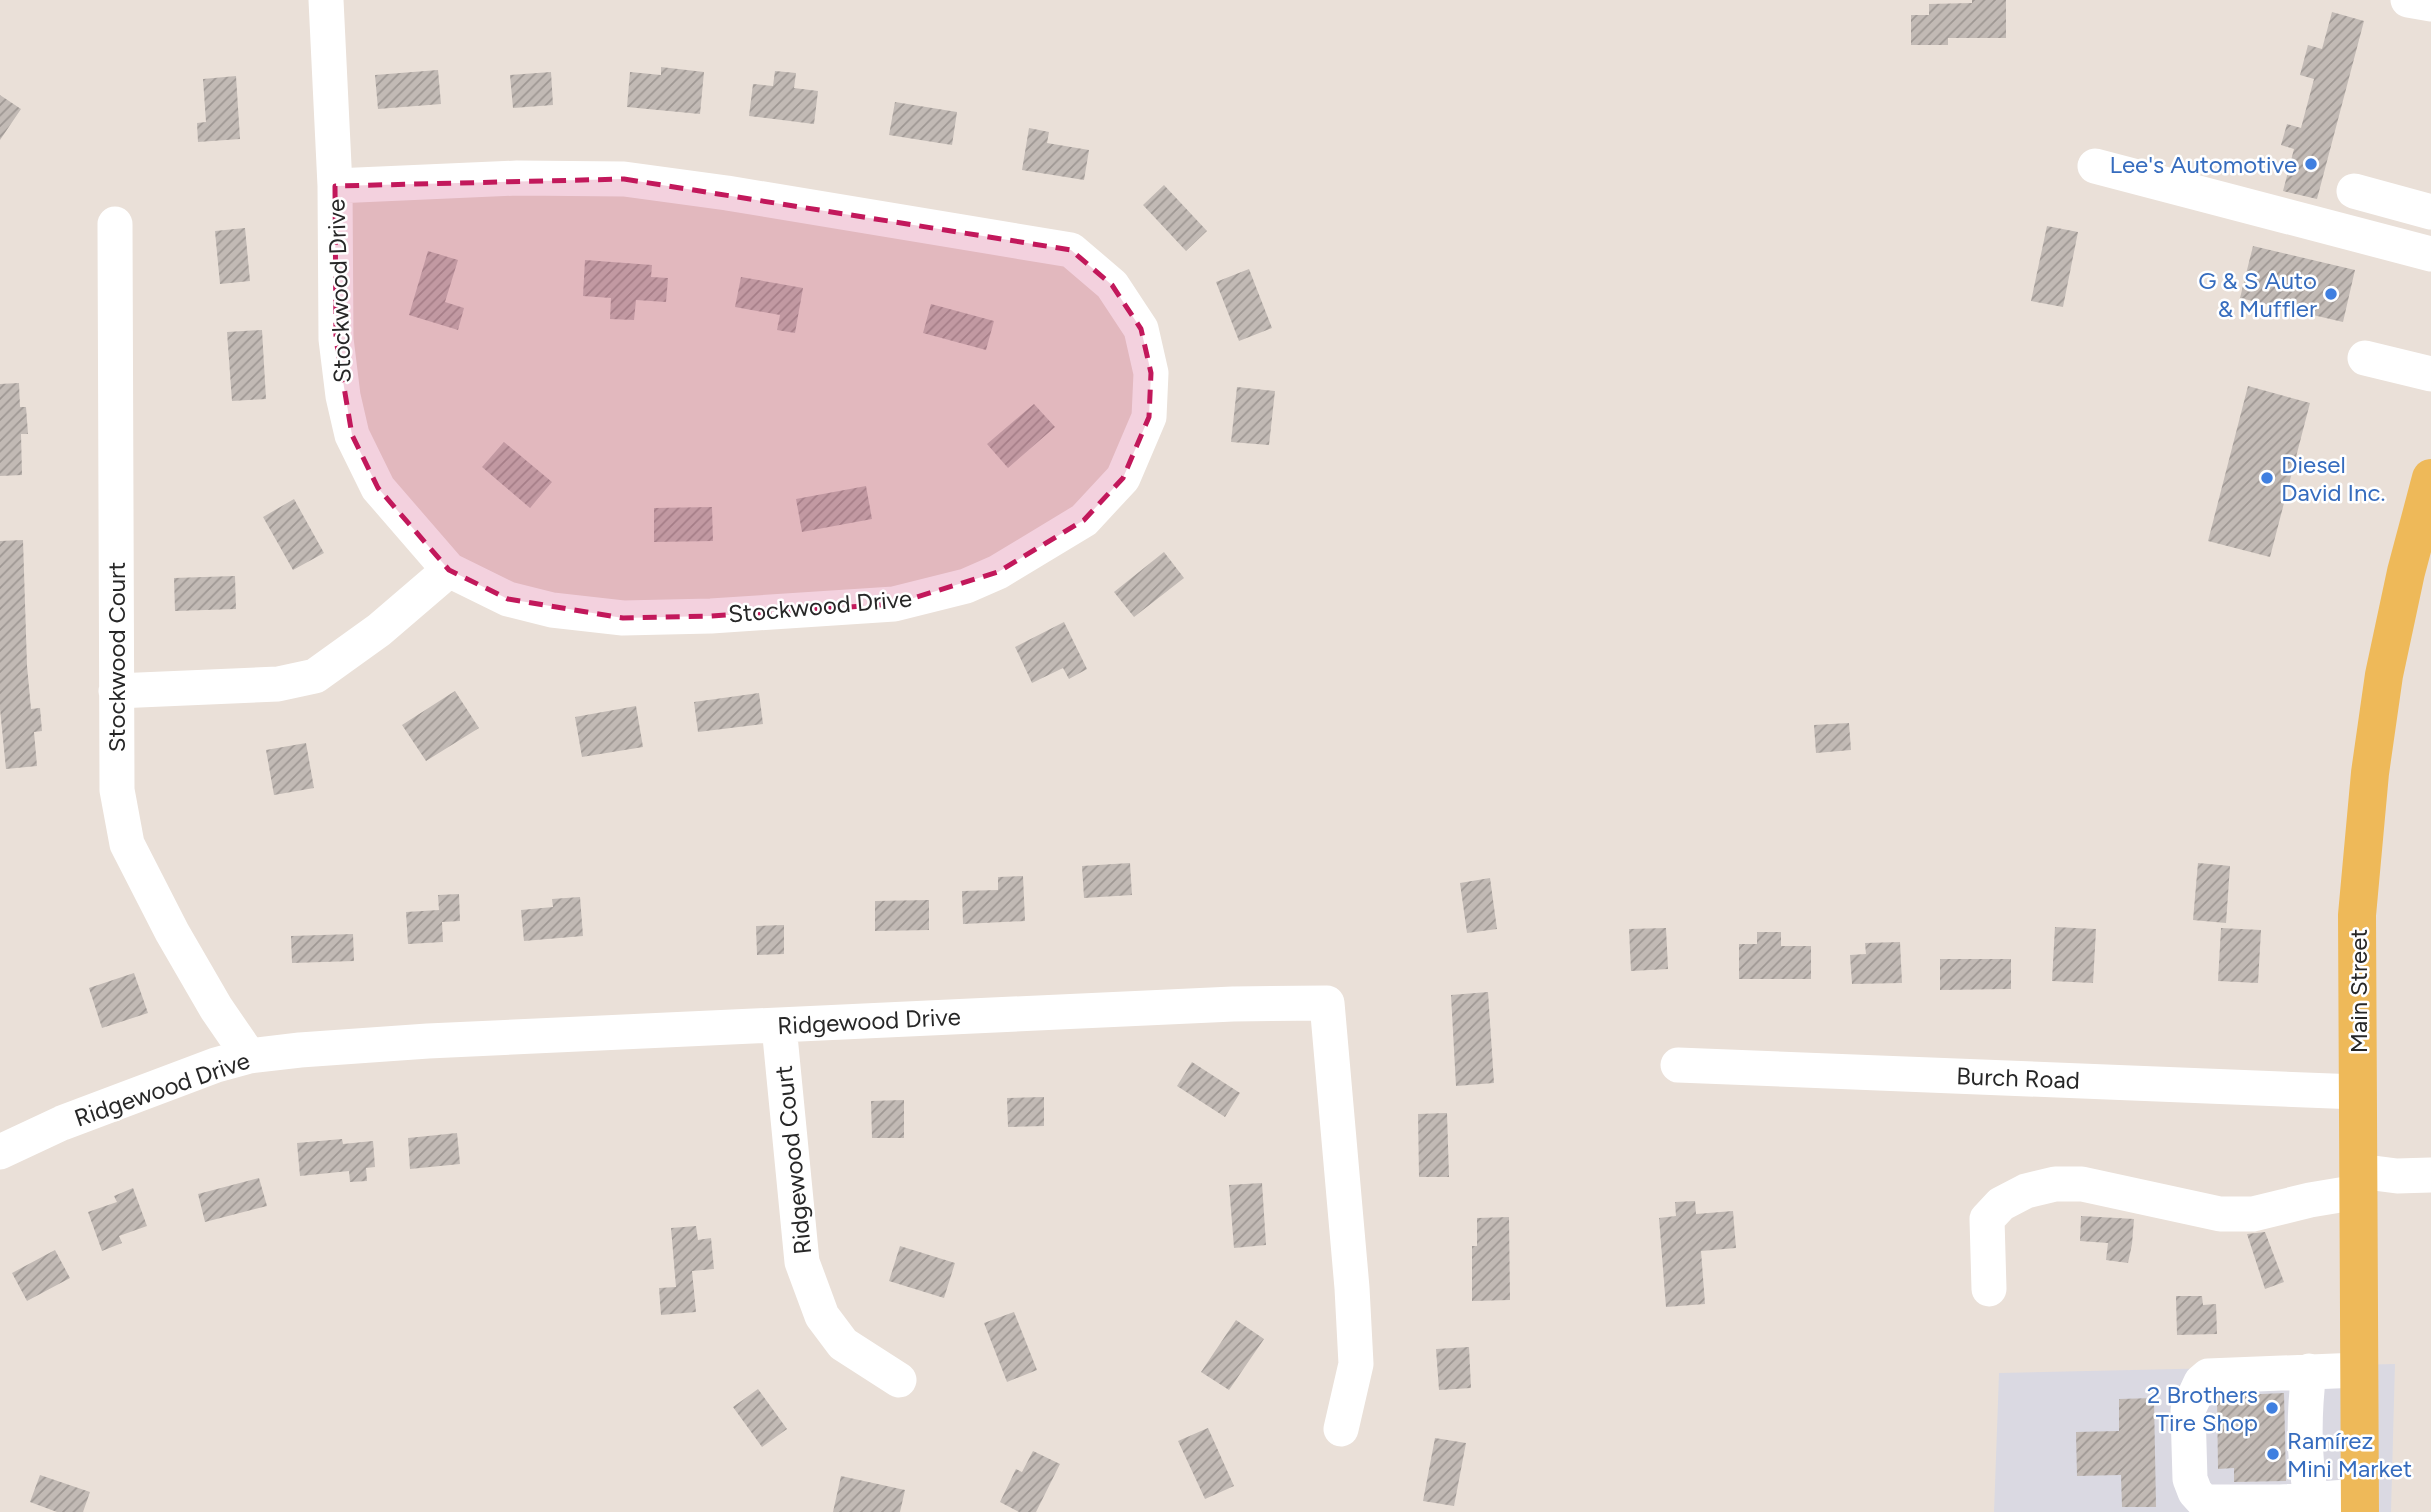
<svg xmlns="http://www.w3.org/2000/svg" width="2431" height="1512" viewBox="0 0 2431 1512" font-family="Figtree,sans-serif">
<defs>
<pattern id="building-hatch" width="6" height="6" patternUnits="userSpaceOnUse" patternTransform="scale(1.75)"><rect width="6" height="6" fill="#c2bab5"/><path d="M-1 1l2-2M0 6l6-6M5 7l2-2" fill="none" stroke="#9e9793"/></pattern>
</defs>
<rect width="100%" height="100%" fill="#eae0d8"/>
<path fill="#dad9e2" d="M2395,1364L2391,1512H1994L1999,1373Z"/>
<path fill="url(#building-hatch)" d="M1972,0H2006V38H1948V45H1911V15H1929V4L1972,3Z
M2332,12L2364,21L2317,199L2283,191L2294,149L2281,145L2287,124L2301,128L2314,79L2300,75L2308,45L2322,49Z
M661,67L704,72L700,114L627,107L630,72L661,75Z
M438,70L441,104L378,109L375,75Z
M775,71L796,73L794,88L818,91L814,124L749,116L753,84L773,86Z
M551,72L553,105L513,108L510,75Z
M236,76L240,139L198,142L197,123L206,122L203,79Z
M0,95L21,109L0,140Z
M895,102L957,112L952,145L889,135Z
M1029,128L1049,132L1047,143L1089,150L1084,180L1022,170Z
M1164,185L1207,231L1186,251L1143,205Z
M2047,226L2078,232L2063,307L2031,301Z
M245,228L250,281L220,284L215,231Z
M2253,246L2355,270L2343,322L2240,298Z
M428,251L458,260L445,302L464,308L458,330L409,315Z
M585,260L652,265L651,277L668,278L666,302L636,300L634,320L610,319L611,298L583,296Z
M1249,269L1272,328L1239,341L1216,282Z
M741,277L803,288L795,333L777,330L780,315L735,307Z
M931,304L994,321L986,350L923,333Z
M262,330L266,399L232,401L227,332Z
M19,383L20,407H26L28,434H21L22,475L0,476V384Z
M2248,386L2310,403L2270,557L2208,541Z
M1237,387L1275,391L1269,445L1231,442Z
M1034,404L1055,427L1008,468L987,444Z
M504,442L552,482L530,508L482,467Z
M866,486L872,519L802,532L796,499Z
M294,499L324,553L293,570L263,517Z
M712,507L713,541L654,542V508Z
M23,540L27,666L31,709L40,708L42,731L34,732L37,766L6,769L0,709V541Z
M1164,552L1184,578L1134,617L1114,592Z
M235,576L236,609L175,611L174,578Z
M1064,622L1087,669L1069,679L1063,668L1032,683L1015,647Z
M455,691L479,728L426,761L402,725Z
M759,693L763,724L698,732L694,702Z
M636,706L643,747L582,757L575,717Z
M1849,723L1851,750L1816,753L1814,725Z
M306,743L314,788L274,795L266,750Z
M1130,863L1132,895L1084,898L1082,866Z
M2198,863L2230,866L2226,923L2193,920Z
M1023,876L1025,921L963,924L962,891L998,890V877Z
M1490,878L1497,929L1467,933L1460,883Z
M459,894L460,921L442,922L443,942L408,944L406,912L439,910L438,895Z
M580,897L583,936L524,941L521,910L553,907L552,899Z
M929,900V930L875,931V901Z
M784,925V954L757,955L756,926Z
M2055,927L2096,929L2093,983L2052,981Z
M1666,928L1668,969L1631,971L1629,929Z
M2221,928L2261,930L2258,983L2218,981Z
M1757,932H1781V946H1811V979H1739V944H1757Z
M353,934L354,961L292,963L291,936Z
M1900,942L1902,983L1852,984L1850,955L1866,954L1865,943Z
M1940,959H2011V989L1940,990Z
M134,973L148,1013L102,1028L89,988Z
M1488,992L1494,1083L1456,1086L1451,995Z
M1192,1062L1240,1093L1225,1117L1177,1086Z
M1044,1097V1126L1008,1127L1007,1098Z
M904,1100V1138H872L871,1101Z
M1447,1113L1449,1177H1419L1418,1114Z
M457,1133L460,1164L410,1169L408,1138Z
M342,1139L343,1144L373,1141L375,1167L366,1168L367,1181L350,1182L349,1171L300,1176L297,1143Z
M259,1178L267,1206L205,1222L198,1194Z
M1262,1183L1266,1245L1234,1248L1229,1185Z
M133,1188L147,1226L119,1236L122,1243L102,1251L88,1212L117,1202L114,1196Z
M1695,1201L1696,1214L1733,1211L1736,1248L1701,1251L1705,1304L1666,1307L1659,1218L1676,1216L1675,1202Z
M2081,1216L2134,1219L2132,1244L2128,1263L2106,1260L2108,1243L2080,1241Z
M1509,1217L1510,1300L1472,1301V1246H1477V1218Z
M696,1226L698,1240L711,1238L714,1269L692,1271L696,1312L661,1315L659,1288L676,1287L671,1228Z
M2265,1232L2284,1282L2265,1289L2247,1234Z
M900,1246L955,1263L944,1298L889,1281Z
M55,1250L70,1278L27,1301L12,1273Z
M2176,1296H2202L2203,1305L2216,1304L2217,1334L2177,1335Z
M1014,1312L1037,1370L1007,1382L984,1323Z
M1236,1320L1264,1339L1229,1390L1201,1372Z
M1469,1347L1471,1388L1439,1390L1436,1349Z
M758,1389L787,1429L762,1447L733,1407Z
M2284,1393L2286,1481L2234,1482V1468L2218,1469L2217,1396Z
M2154,1398L2156,1507H2122L2121,1475L2077,1476L2076,1432L2119,1431V1399Z
M1208,1428L1234,1486L1205,1499L1178,1441Z
M1435,1438L1466,1443L1454,1506L1423,1501Z
M1033,1451L1060,1464L1036,1512H1019L1000,1502L1016,1469L1022,1472Z
M40,1475L90,1492L83,1512H57L30,1502Z
M841,1476L905,1490L900,1512H833Z"/>
<g fill="none" stroke-linecap="round" stroke-linejoin="round">
<path stroke="#fff" stroke-width="35" d="M326,0L335,186L336,339L343,396L352,435L378,488L449,570L508,599L552,610L623,618L711,616L894,604L966,586L998,572L1084,520L1123,478L1149,417L1151,373L1141,329L1112,285L1071,250L727,193L624,179L517,178L335,186
M2408,0L2431,4
M2095,166L2431,254
M2354,191L2431,212
M115,224L117,790L127,844L172,932L216,1008L249,1056
M2365,358L2431,374
M116,691L278,684L315,676L379,630L449,570
M779,1026L802,1262L822,1316L843,1344L899,1380
M1678,1065L2358,1092
M0,1152L62,1123L216,1065L249,1056L300,1050L428,1041L1233,1004L1327,1003L1352,1288L1356,1364L1341,1429
M2358,1171L2397,1176L2431,1175
M1989,1289L1987,1219L2001,1204L2026,1191L2055,1184H2082L2220,1214H2253L2310,1200L2358,1192
M2359,1370L2208,1376L2201,1382L2188,1410L2190,1479L2195,1492L2204,1502H2281L2360,1496
M2309,1371C2304,1412 2303,1459 2312,1500"/>
<path stroke="#eeb959" stroke-width="38" d="M2360,1512L2357,915L2370,773L2384,675L2406,572L2431,478"/>
</g>
<path fill="#c2185b" fill-opacity="0.2" stroke="#c2185b" stroke-width="5" stroke-dasharray="14 9" stroke-linejoin="round" d="M624,179L1071,250L1112,285L1141,329L1151,373L1149,417L1123,478L1084,520L998,572L894,604L711,616L623,618L508,599L449,570L378,488L352,435L336,339L335,186Z"/>
<g fill="#3f7fe0" stroke="#fff" stroke-width="2.5">
<circle cx="2311" cy="164" r="7"/>
<circle cx="2331" cy="294" r="7"/>
<circle cx="2267" cy="478" r="7"/>
<circle cx="2272" cy="1408" r="7"/>
<circle cx="2273" cy="1454" r="7"/>
</g>
<g text-anchor="middle" dominant-baseline="central" stroke-width="5" stroke-linejoin="round" paint-order="stroke">
<g font-size="24" fill="#366cbe" stroke="#fff" text-anchor="end">
<text x="2297" y="164">Lee's Automotive</text>
<text x="2317" y="280">G &amp; S Auto<tspan x="2317" dy="28">&amp; Muffler</tspan></text>
<text x="2281" y="464" text-anchor="start">Diesel<tspan x="2281" dy="28">David Inc.</tspan></text>
<text x="2258" y="1394">2 Brothers<tspan x="2258" dy="28">Tire Shop</tspan></text>
<text x="2287" y="1440" text-anchor="start">Ramírez<tspan x="2287" dy="28">Mini Market</tspan></text>
</g>
<g font-size="24" fill="#272727" stroke="#fff">
<text transform="translate(339 291) rotate(-92)">Stockwood Drive</text>
<text transform="translate(820 606) rotate(-5)">Stockwood Drive</text>
<text transform="translate(116 657) rotate(-90)">Stockwood Court</text>
<text transform="translate(2358 991) rotate(-90)">Main Street</text>
<text transform="translate(869 1021) rotate(-3)">Ridgewood Drive</text>
<text transform="translate(2018 1078) rotate(2)">Burch Road</text>
<text transform="translate(162 1089) rotate(-19)">Ridgewood Drive</text>
<text transform="translate(793 1160) rotate(-96)">Ridgewood Court</text>
</g>
</g>
</svg>
